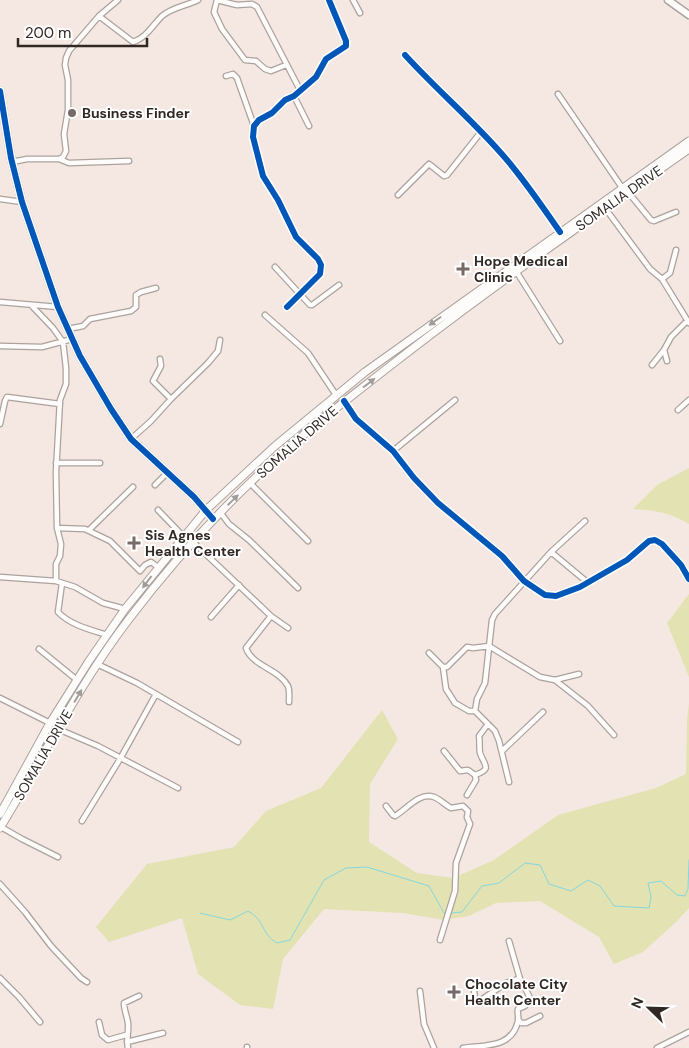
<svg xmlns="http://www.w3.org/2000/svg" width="689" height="1048" viewBox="0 0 689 1048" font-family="'DM Sans',sans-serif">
<rect width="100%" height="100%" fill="#f5e8e2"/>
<path fill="#e3e2b2" d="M689,468V524C672,513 654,510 633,509L657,485Z
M689,594V677L667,623Z
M689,703V908L677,921L643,952L614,964L599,937L540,901L496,903L469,916L444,920L403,913L324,909L283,959L273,1009L240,1005L198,974L182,918L109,942L96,927L147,864L234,847L266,811L321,788L382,710L398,739L370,784L369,842L417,873L453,878L494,860L558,815L656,788L686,774L687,721Z"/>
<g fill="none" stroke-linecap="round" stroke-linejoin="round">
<path stroke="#86d6df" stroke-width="1" d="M200,913L230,920L248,911C266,921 260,933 277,943L290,940L324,880L346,868L367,867L429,886L444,913H447
M451,913L462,912L482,886L499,883L525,863L540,865L549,884L571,891L588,880L600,886L614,906L649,908L651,897L648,883L661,881L677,895L685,896L688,889L689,860"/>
<defs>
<path id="street" d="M217,0L237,5L252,4L257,7L300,90
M217,0L214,12L222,29L245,60L256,61L265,69L271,71L286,65
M353,0L360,13
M99,16L133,42C146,38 153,25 162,16C173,7 186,6 198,0
M405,55C436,89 470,118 500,152C522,176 541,205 560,232
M226,76L233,74L237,78L254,126
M558,94L623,189
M294,96L309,126
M59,159L69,163L129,161
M12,162L27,159H59L63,157L66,151L64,134L68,110V80L65,65L66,58L69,51L99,16L118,0
M628,192L651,220L654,221L676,212
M398,195L429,164L444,176L447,175L481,132
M0,199L22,202
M605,208L650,269L662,279L689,323
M275,267L310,305H312L339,285
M516,271L560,341
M662,279L670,273L676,250
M0,302L58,307
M31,305L53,328L63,342L66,368V384L60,400L56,472L57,528L61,544L60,556L56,564V581
M287,307L320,274L321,265L318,259L296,237L278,200L263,176L253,137L254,126L259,120L272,113L285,100L294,96L316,77L326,59L346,46V41L329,0
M265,315L308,353L336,395
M68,329L83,326L90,319L131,311L136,307V295L141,292L156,288
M0,346L42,347L72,339
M664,350L667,361
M160,359L161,366L153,381L171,399
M652,365L664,350L671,337L687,321
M344,401L356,419L393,451L414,478L438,503L502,556L524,581L545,595L556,596L580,587L627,560L649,541L655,540L662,544L681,565L689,579
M678,410L689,400
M0,424L5,401L7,397L60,404
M131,439L151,421L171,399L208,363L218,351L220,340
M393,451L455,400
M56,463H100
M250,483L308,541
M155,485L168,472
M158,510L183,536
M220,512L229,524L249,540L298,588
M57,528L85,529L110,541L140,571L145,565L151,562L158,567
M89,530L133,487
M193,542L271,616L288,628
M551,552L587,582
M0,577L56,581L75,587L103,603L125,609
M62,583L58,612C70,625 91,630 107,635
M271,616L246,648C252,666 279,669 288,686C290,691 289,697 289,702
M211,617L239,585
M39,649L77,680
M429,653L443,667H447L467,647L473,648L489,646L540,677L555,680L579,674
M97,664L137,683L238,742
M443,667L446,689L455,703L469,711H475L495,731L499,741L509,782
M555,680L588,706L614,735
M0,698L50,723
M475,711L477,699L485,683L492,620L495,614L551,552L585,521
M58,729L98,746L178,788
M444,751L460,771L468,770L475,775L476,780L467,795
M502,751L543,712
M475,775C493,769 484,765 480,753C479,748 480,741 479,736L488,724
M386,806L393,815L395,816C407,809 419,792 434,797C440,799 445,805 451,808L463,806L468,811L467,817L470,824L456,863L455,891L440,940
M82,821L120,759L156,694
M1,827L22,839L58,857
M0,884L25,912L51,946L81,978L87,982
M509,941L520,979
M0,978L19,997L40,1022
M420,991L424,1024L434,1048
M518,1019L521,1023H526L540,1016
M99,1022L102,1035L108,1040L126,1035
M127,1042L163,1033
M128,1048C126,1038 129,1032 128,1023C127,1016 124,1010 124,1003L139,996
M247,1048V1047
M463,1048C486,1045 512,1048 518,1021C519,1017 517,1013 518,1009L525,1006L530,998L521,980L518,979L506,983L478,1002L475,999L474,990
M657,1048L689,1032"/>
<path id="secondary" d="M668,0L689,15
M0,91L11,158L22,202L58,307L80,356L111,409L131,439L194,497L213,519"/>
<path id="primary" d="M0,814L50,723L89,661L125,609L206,510L275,446L365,372L689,141
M0,828C43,758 79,684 129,619C174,560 224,505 279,456C314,424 353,395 390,366C487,290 588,220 689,149"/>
</defs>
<use href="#street" stroke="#aba29d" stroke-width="7"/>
<use href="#secondary" stroke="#aba29d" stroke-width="9"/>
<use href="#primary" stroke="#aba29d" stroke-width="9"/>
<use href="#street" stroke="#fefcfb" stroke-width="4.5"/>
<use href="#secondary" stroke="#fefcfb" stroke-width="6"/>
<use href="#primary" stroke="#fefcfb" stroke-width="7"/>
<defs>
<path id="cycleway" d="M405,55C436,89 470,118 500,152C522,176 541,205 560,232
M0,91L11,158L22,202L58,307L80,356L111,409L131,439L194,497L213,519
M287,307L320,274L321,265L318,259L296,237L278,200L263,176L253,137L254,126L259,120L272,113L285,100L294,96L316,77L326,59L346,46V41L329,0
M344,401L356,419L393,451L414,478L438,503L502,556L524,581L545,595L556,596L580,587L627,560L649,541L655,540L662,544L681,565L689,579"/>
</defs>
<use href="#cycleway" stroke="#fff" stroke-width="9"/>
<use href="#cycleway" stroke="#0057b8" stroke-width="6"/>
</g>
<defs><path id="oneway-solid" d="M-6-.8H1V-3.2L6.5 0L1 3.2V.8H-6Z" transform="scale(1.25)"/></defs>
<g fill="#a29d9a">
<use href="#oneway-solid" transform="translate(435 321) rotate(145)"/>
<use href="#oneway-solid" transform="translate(369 383) rotate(-37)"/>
<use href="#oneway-solid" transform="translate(233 500) rotate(-44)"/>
<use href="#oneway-solid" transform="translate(147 582) rotate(127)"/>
<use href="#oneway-solid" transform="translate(78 696) rotate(-59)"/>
</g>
<g fill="#766b66" stroke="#fff" stroke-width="2">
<circle cx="72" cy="113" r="5"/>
<path d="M460.5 261.5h5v5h5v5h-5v5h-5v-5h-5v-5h5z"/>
<path d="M131.5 535.5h5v5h5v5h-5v5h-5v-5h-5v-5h5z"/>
<path d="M451.5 984.5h5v5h5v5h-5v5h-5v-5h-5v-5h5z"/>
</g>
<g text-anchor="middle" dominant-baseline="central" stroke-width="4" stroke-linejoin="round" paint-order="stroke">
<g font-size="14" font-weight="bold" fill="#312824" stroke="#fff" text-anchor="start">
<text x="82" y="113">Business Finder</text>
<text x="474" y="261">Hope Medical<tspan x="474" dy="16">Clinic</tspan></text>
<text x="145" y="535">Sis Agnes<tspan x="145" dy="16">Health Center</tspan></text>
<text x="465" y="984">Chocolate City<tspan x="465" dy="16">Health Center</tspan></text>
</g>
<g font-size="14" fill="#312824" stroke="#fff">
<text transform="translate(619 198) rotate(-35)">SOMALIA DRIVE</text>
<text transform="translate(297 442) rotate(-41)">SOMALIA DRIVE</text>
<text transform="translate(43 755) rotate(-60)">SOMALIA DRIVE</text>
</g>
</g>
<g transform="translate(649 1008) rotate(293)" stroke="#ffffff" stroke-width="4" paint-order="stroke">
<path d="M0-4L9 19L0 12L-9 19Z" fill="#312824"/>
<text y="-8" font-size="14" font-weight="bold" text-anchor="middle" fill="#312824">N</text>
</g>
<path d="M18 38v8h129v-8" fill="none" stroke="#312824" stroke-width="2.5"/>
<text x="25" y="38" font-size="15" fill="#312824" stroke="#ffffff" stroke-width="4" paint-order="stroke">200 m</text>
</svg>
